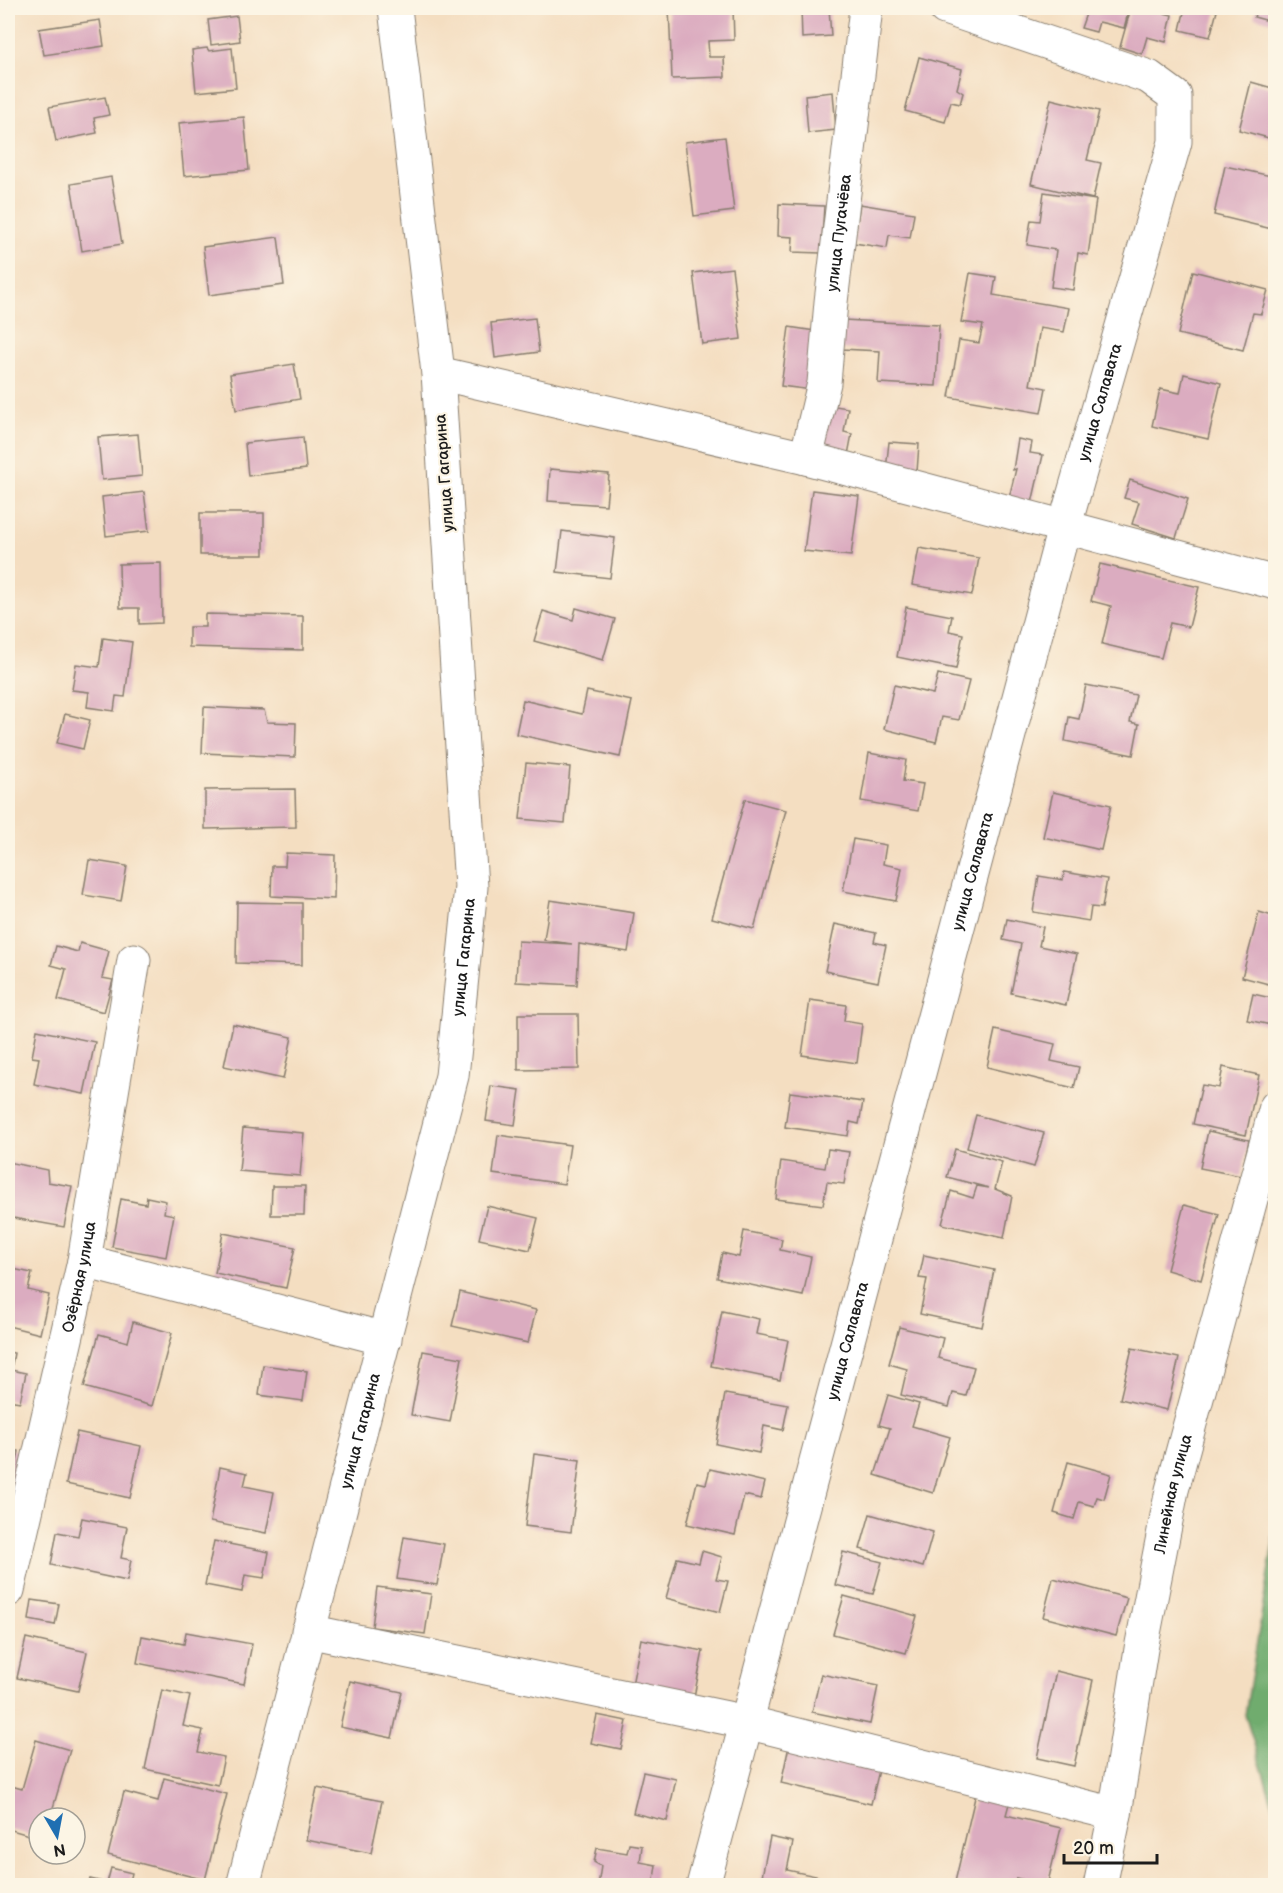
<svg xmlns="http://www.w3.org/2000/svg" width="1283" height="1893" viewBox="0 0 1283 1893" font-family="'Balsamiq Sans',sans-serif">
<rect width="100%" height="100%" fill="#fcf5e5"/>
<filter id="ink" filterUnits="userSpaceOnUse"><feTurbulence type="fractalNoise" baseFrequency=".0167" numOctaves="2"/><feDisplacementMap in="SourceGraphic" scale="12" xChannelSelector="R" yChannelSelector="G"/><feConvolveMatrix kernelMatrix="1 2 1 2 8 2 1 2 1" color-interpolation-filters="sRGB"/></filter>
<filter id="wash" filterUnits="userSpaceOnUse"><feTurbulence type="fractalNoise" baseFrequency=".008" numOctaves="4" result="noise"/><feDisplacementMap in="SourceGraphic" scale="24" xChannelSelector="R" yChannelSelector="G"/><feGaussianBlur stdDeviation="1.35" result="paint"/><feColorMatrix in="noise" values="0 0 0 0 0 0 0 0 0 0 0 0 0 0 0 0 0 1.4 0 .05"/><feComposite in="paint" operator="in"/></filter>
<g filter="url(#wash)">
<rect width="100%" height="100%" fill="#f4dec1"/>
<path fill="#6fac6e" stroke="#466445" stroke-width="1.5" d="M1275,1511V1811L1245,1715L1273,1543Z"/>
<g id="blocks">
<path fill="#dbacc0" d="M669,8H733L734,40L708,41L709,57H724L725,77L672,79Z
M801,8H829L831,36L802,38Z
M1100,8L1129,9L1124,28L1099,22L1096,32L1081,28L1087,11L1098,14Z
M1131,8H1144L1172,15L1166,42L1147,37L1142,54L1120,47Z
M1185,8H1202L1217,11L1210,37L1180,30Z
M1257,8H1276V23L1254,17Z
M237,16L240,41L211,45L208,20Z
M100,20L104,46L44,55L39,29Z
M207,48L209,51L232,48L236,88L196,92L192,50Z
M919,57L962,69L957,89L963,93L960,104L951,102L945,122L905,111Z
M1251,82L1276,89V140L1239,130Z
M833,92L836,130L808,133L805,95Z
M105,97L109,115L94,118L97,133L56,141L49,107Z
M1051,99L1099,111L1087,160L1101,163L1093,199L1031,184Z
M244,117L249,170L184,176L179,123Z
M725,137L734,211L694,216L685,142Z
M1225,166L1276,177V230L1214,215Z
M111,177L122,244L82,251L71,184Z
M1044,192L1096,200L1088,255L1078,253L1073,290L1051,287L1056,250L1027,245L1031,220L1040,221Z
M779,204L824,206L821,253L792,252L793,237L778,236Z
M860,204L914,213L910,238L889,235L887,248L854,243Z
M278,237L284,285L209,295L203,247Z
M732,268L741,339L702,344L693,273Z
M1193,271L1268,290L1261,314L1253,313L1243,350L1178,334Z
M970,273L996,277L993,295L1069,308L1064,332L1040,328L1030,385L1046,388L1041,413L949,397L959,340L979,343L983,325L961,322Z
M535,318L539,352L495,358L491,323Z
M843,320L939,325L936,386L878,383L880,351L841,349Z
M789,327L821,332L812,390L781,386Z
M294,364L300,399L236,410L230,374Z
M1184,374L1221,383L1208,439L1152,426L1160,389L1180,393Z
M823,404L848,408L844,432L852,434L847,460L814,454Z
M138,434L142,476L102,480L98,437Z
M303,437L306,469L248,476L245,443Z
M1018,439L1032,442L1030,453L1043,455L1032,503L1009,498L1016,469L1013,470Z
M889,442L919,444L917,472L886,470Z
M550,469L609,474L606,505L548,501Z
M1130,480L1188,499L1176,538L1132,524L1139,502L1124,498Z
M812,490L859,496L851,556L804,551Z
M144,492L149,531L106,536L102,497Z
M200,513H264V555H200Z
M562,531L615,538L610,578L557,572Z
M919,548L979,558L972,595L912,585Z
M161,563L162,623L139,624V608H120L119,564Z
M1100,564L1199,587L1189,627L1170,623L1161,658L1102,644L1111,606L1091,601Z
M906,607L952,616L949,631L963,634L956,669L897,657Z
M576,608L615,619L603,660L534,641L543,611L573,620Z
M205,614L303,616V650L189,647V627H205Z
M103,638L132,642L125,697L116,696L114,711L87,707L89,692L72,690L76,664L99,667Z
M938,674L969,681L959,720L942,717L936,742L884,729L894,685L933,694Z
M1086,685L1136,695L1130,722L1139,724L1133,755L1065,741L1069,717L1079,719Z
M587,691L632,701L620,757L516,734L523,700L582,714Z
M204,707L264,710L267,722L296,723L295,757L202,753Z
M65,714L90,720L83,749L57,743Z
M869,753L906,760L903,781L923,784L918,811L861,801Z
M526,763L570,767L565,823L520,819Z
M295,789L296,827L205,829V790Z
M1053,792L1111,805L1101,850L1043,837Z
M745,799L786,810L754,929L712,918Z
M853,839L886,845L883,864L902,868L896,901L843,891Z
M286,853L335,855L334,899L271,896L272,866H285Z
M89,860L127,866L121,901L83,895Z
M1064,872L1107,879L1102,908L1091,907L1089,921L1033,912L1039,876L1063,880Z
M550,900L634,913L628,952L579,944L577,985L516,982L518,941L572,944L544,940Z
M237,902L302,903V965L236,963Z
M1259,912L1276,917V986L1242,977Z
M1007,919L1043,927L1039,946L1077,954L1066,1005L1011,993L1021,944L1003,940Z
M835,924L876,933L874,942L886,945L878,982L825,971Z
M80,943L109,951L102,978L113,980L104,1012L58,1000L66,969L51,965L56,946L78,952Z
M1253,994L1276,999V1026L1247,1020Z
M810,1000L846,1005L844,1021L862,1024L857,1063L802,1055Z
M518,1014H578L579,1069L518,1070Z
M233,1024L292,1037L283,1079L224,1066Z
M37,1030L95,1042L84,1094L34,1084L39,1058L32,1057Z
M995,1030L1055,1044L1051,1061L1079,1067L1074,1088L987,1067Z
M1223,1067L1259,1075L1246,1135L1193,1124L1202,1085L1219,1088Z
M491,1086L520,1090L515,1125L486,1121Z
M790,1092L863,1102L859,1124L850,1122L848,1136L785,1127Z
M976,1115L1044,1133L1034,1167L967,1148Z
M243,1128L304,1133L300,1176L239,1171Z
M1208,1131L1249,1140L1241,1176L1200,1168Z
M498,1135L570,1145L564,1184L493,1174Z
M828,1149L849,1152L844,1184L827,1182L823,1205L776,1199L781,1161L825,1168Z
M955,1149L1002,1162L995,1189L1012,1196L1004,1238L942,1224L951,1191L973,1198L977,1186L989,1188L947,1177Z
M8,1162L47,1170L48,1182L72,1186L64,1227L8,1217Z
M272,1186H305L304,1215H271Z
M147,1197L166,1201L164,1213L174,1215L166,1257L112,1247L121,1199L146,1204Z
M1184,1205L1219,1214L1201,1280L1167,1270Z
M487,1206L538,1218L530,1250L479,1239Z
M744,1231L782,1239L780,1250L811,1257L803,1296L717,1278L722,1253L739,1257Z
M223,1233L295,1247L286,1288L215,1273Z
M924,1255L994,1270L982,1327L920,1314L927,1279L919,1278Z
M8,1268L32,1273L28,1290L49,1295L40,1334L8,1326Z
M460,1292L536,1310L528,1343L452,1326Z
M722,1311L759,1319L756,1334L788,1340L780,1380L711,1366Z
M133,1322L172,1333L152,1406L84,1387L99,1334L128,1342Z
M899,1327L943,1338L938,1358L974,1367L966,1396L953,1393L949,1407L901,1395L907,1369L889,1364Z
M1132,1348L1179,1358L1167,1410L1120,1399Z
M423,1351L462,1358L450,1422L411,1415Z
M8,1352L14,1353L11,1370L26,1373L20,1402L8,1400Z
M263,1365L307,1371L303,1401L259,1395Z
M725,1394L788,1405L783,1430L764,1426L759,1453L716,1444Z
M888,1395L919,1404L912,1426L950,1437L933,1493L875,1475L890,1428L879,1425Z
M77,1432L141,1446L130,1498L66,1484Z
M8,1449L19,1451L12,1489L8,1488Z
M534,1454L580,1460L571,1532L525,1526Z
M1068,1462L1111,1474L1104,1499L1097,1497L1094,1506L1079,1502L1074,1519L1054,1513Z
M220,1467L247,1473L244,1486L274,1492L266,1533L210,1522Z
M710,1469L765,1482L761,1499L744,1495L735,1535L687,1524L697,1482L706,1484Z
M870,1514L933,1532L923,1567L860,1549Z
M82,1518L127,1527L121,1558L131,1560L127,1581L51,1565L57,1532L78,1536Z
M404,1537L444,1544L437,1585L397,1579Z
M214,1541L269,1552L264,1578L245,1575L242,1592L205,1585Z
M702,1551L722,1557L716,1579L728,1581L720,1612L666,1598L677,1558L699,1563Z
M843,1552L882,1562L873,1594L835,1585Z
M1053,1578L1127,1598L1116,1636L1043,1617Z
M377,1587L431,1594L425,1634L372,1627Z
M844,1596L917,1616L906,1653L833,1634Z
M32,1600L59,1604L55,1625L29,1620Z
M186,1632L252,1644L244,1684L137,1663L142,1636L184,1644Z
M26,1638L87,1652L78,1691L17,1678Z
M641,1639L703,1651L693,1702L631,1690Z
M1056,1671L1093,1680L1074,1766L1037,1758Z
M821,1674L878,1686L870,1724L812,1712Z
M350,1681L402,1692L392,1738L340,1727Z
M162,1690L190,1696L183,1726L203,1730L198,1752L224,1757L218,1785L145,1769Z
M597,1715L627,1721L621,1749L591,1743Z
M36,1740L70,1750L50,1818H39V1838L8,1829V1785L22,1789Z
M789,1746L880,1766L871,1804L781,1783Z
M643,1772L676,1779L667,1821L633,1813Z
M164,1778L227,1794L205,1880L108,1855L124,1792L158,1801Z
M317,1788L382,1801L371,1853L306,1840Z
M976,1793L1010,1800L1006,1815L1061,1828L1047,1886L1016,1878L1014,1886H970L955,1882Z
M770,1837L793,1842L787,1870L830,1879L828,1886H760Z
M629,1844L642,1846L640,1862L656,1865L653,1886H598L601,1866L594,1862L597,1848L627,1853Z
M111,1868L132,1873L129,1886H88L90,1879L107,1883Z"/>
</g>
</g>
<g filter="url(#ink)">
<use href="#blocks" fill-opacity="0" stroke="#887d6e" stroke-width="1.5"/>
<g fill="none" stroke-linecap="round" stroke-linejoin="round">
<defs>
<g id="minor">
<path d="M438,373L806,458L1276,583"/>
<path id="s1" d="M806,458L824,383L831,302L866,8"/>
<path d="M84,1261L385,1339"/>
<path id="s2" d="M8,1590L84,1261L134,960"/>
<path d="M308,1631L746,1722L1115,1814"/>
<path id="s3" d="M243,1886L452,1076L471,887L438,373L395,8"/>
<path id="s4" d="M703,1886L1064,528L1175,142V96L1149,77L945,8"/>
<path id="s5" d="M1100,1886L1115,1814L1141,1649L1172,1490L1276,1107"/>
</g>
</defs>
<use href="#minor" stroke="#887d6e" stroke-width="35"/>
<use href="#minor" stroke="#fff" stroke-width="33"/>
</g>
</g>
<g text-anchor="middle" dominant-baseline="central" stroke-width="4.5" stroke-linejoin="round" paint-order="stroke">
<g font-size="16" fill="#1c1c1c" stroke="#fcf5e5">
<text stroke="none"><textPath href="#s1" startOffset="228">улица Пугачёва</textPath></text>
<text stroke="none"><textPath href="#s4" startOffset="1536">улица Салавата</textPath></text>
<text transform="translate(445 473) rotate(-94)">улица Гагарина</text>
<text stroke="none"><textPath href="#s4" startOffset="1050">улица Салавата</textPath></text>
<text stroke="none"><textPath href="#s3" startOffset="956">улица Гагарина</textPath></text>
<text stroke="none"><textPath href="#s2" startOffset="321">Озёрная улица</textPath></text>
<text stroke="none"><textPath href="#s4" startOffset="564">улица Салавата</textPath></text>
<text stroke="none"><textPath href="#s3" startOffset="470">улица Гагарина</textPath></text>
<text stroke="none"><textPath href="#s5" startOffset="399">Линейная улица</textPath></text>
</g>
</g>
<rect width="1283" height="1893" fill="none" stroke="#fcf5e5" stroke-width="30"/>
<g transform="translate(57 1836) rotate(170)"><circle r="28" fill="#fcf5e5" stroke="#a29e95" stroke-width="1.5"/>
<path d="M0-4.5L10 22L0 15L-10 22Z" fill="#1f6fb2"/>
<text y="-9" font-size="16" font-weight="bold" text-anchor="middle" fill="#1c1c1c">N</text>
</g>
<path d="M1064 1854v9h93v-9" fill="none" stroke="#1c1c1c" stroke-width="3"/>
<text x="1073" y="1854" font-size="18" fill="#1c1c1c" stroke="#fcf5e5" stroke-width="4.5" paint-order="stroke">20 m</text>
</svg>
